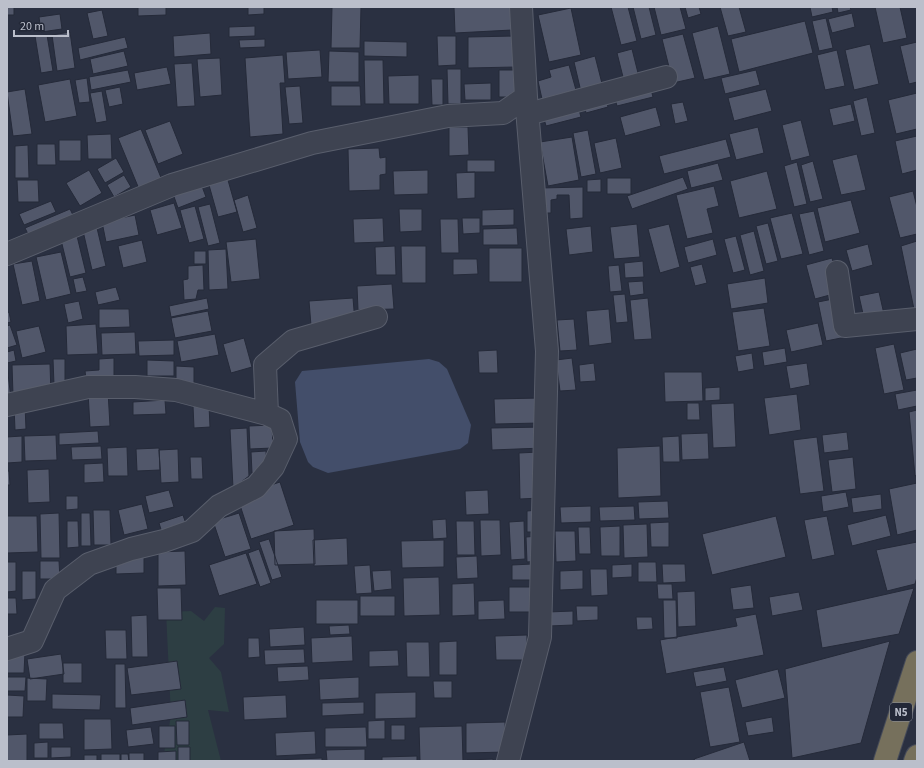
<svg xmlns="http://www.w3.org/2000/svg" width="924" height="768" viewBox="0 0 924 768" font-family="'Source Sans 3',sans-serif">
<rect width="100%" height="100%" fill="#2a3041"/>
<path fill="#2d3e43" d="M215,607L225,608L224,644L209,658L221,672L229,712L208,710L221,761H170L164,753L171,716L166,612L191,611L204,621Z"/>
<path fill="#434e6a" d="M429,359L439,362L447,369L471,425L468,443L460,449L328,473L313,467L308,462L300,442L295,382L302,371Z"/>
<path fill="#51576a" stroke="#252a39" d="M7,7H14V15H7Z
M138,7H166V15L138,16Z
M248,7H264V14L248,15Z
M332,7H361L360,48H331Z
M454,7H511L512,30L455,33Z
M611,7H628L637,41L621,45Z
M633,7H649L656,35L641,39Z
M654,7H680L686,29L661,35Z
M685,7H699L701,14L688,18Z
M720,7H739L746,32L728,36Z
M810,7H832L833,12L812,17Z
M837,7H850L851,10L838,13Z
M875,7H900L907,38L883,43Z
M571,8L581,55L549,62L538,15Z
M102,10L108,36L93,39L87,13Z
M852,13L855,27L832,33L828,19Z
M60,14L62,29L41,32L39,17Z
M826,18L833,48L819,51L812,21Z
M805,21L813,53L739,72L731,39Z
M255,26V36L229,37V27Z
M718,26L730,74L704,80L692,33Z
M70,32L75,68L57,71L52,35Z
M210,33L211,54L174,57L173,36Z
M683,34L695,78L673,83L662,39Z
M47,35L53,71L41,73L35,36Z
M437,36H456V65L438,66Z
M515,36L516,67L468,68V37Z
M125,37L128,48L80,60L78,48Z
M265,39V47L240,48L239,40Z
M364,41L407,42V57L364,56Z
M917,42V82L909,84L900,46Z
M870,44L879,84L854,90L845,50Z
M632,49L640,81L625,85L617,53Z
M320,50L322,77L288,79L286,52Z
M837,50L845,86L825,90L817,55Z
M124,51L128,66L93,74L90,59Z
M329,51L359,52V82H328Z
M283,55L285,83H280L283,134L250,137L245,58Z
M595,56L608,107L586,113L574,62Z
M220,58L222,95L200,97L197,59Z
M364,60H383L384,104H365Z
M192,63L195,106L177,107L174,64Z
M569,65L576,90L542,99L538,81L551,77L549,70Z
M167,67L171,84L137,90L134,73Z
M447,69H461V104H448Z
M128,70L131,82L91,90L89,77Z
M499,70H517L518,97H499Z
M756,70L760,85L725,94L721,78Z
M419,75V104H389L388,76Z
M87,78L90,102L79,103L75,80Z
M70,79L77,116L45,122L38,85Z
M431,79H443V105H432Z
M649,82L653,97L617,106L613,91Z
M491,83V100H465L464,84Z
M300,86L303,123L289,124L285,87Z
M331,86H360L361,106H331Z
M120,87L123,104L109,107L105,90Z
M25,89L32,134L13,136L7,92Z
M766,89L772,111L734,121L728,98Z
M102,91L107,121L96,123L90,93Z
M917,93V129L896,134L888,100Z
M575,95L581,117L546,126L540,104Z
M867,97L875,133L861,136L853,101Z
M683,102L688,121L675,124L671,104Z
M851,104L855,121L833,126L829,109Z
M656,107L661,126L625,136L620,117Z
M801,120L810,156L791,161L782,125Z
M170,121L183,154L158,164L145,130Z
M449,127H468L469,155L449,156Z
M758,127L764,153L736,160L729,134Z
M141,129L162,180L139,189L118,138Z
M588,130L596,174L581,177L573,133Z
M111,134L112,159H88L87,135Z
M917,136V170L902,174L895,141Z
M572,137L579,180L548,186L540,142Z
M616,138L622,168L600,173L594,143Z
M726,139L731,157L664,174L659,156Z
M59,140H81V161H59Z
M37,144H55L56,165H37Z
M28,145L29,178H15V146Z
M379,148L380,158L386,157V174L380,175V190L349,191L348,149Z
M857,154L866,190L841,195L832,160Z
M116,158L124,172L105,183L97,169Z
M467,160H495V172H467Z
M813,161L823,199L810,202L801,165Z
M797,162L807,204L794,207L784,166Z
M718,163L723,180L691,188L687,171Z
M89,170L102,193L80,206L66,183Z
M428,170V194L394,195L393,171Z
M767,171L777,209L739,218L730,181Z
M475,172V198L457,199L456,173Z
M226,173L237,212L218,217L207,178Z
M124,175L131,187L114,197L107,185Z
M683,177L688,189L632,209L627,196Z
M607,178H631V194H607Z
M601,179V192H587V180Z
M17,180H38L39,202H18Z
M200,181L206,197L178,208L172,191Z
M714,186L719,206L707,209L713,233L687,239L676,195Z
M583,187V218L570,219L569,195H557V199L551,200V213H542L541,188Z
M913,191L917,207V234L900,238L889,197Z
M248,195L257,228L243,232L234,200Z
M851,200L860,233L825,242L817,208Z
M51,201L56,212L24,225L19,214Z
M174,203L182,228L157,235L150,210Z
M210,204L220,243L208,246L198,207Z
M195,206L204,239L189,243L180,210Z
M70,209L74,217L29,236L25,228Z
M399,209H422V231L400,232Z
M514,209V225L482,226V210Z
M814,211L824,251L809,255L799,214Z
M792,213L803,254L781,259L770,218Z
M135,215L139,235L106,242L102,222Z
M383,218L384,242L354,243L353,219Z
M462,218H480V233L463,234Z
M440,219H458L459,253H441Z
M768,223L778,261L766,264L756,226Z
M637,224L640,257L614,259L610,227Z
M669,224L680,267L660,273L648,229Z
M591,226L593,252L569,255L566,229Z
M97,228L106,266L92,270L83,231Z
M517,228L518,245H483V229Z
M754,231L764,271L750,275L740,235Z
M77,236L86,273L70,277L61,240Z
M736,236L745,270L733,273L724,239Z
M256,239L260,279L231,282L226,242Z
M713,239L717,255L688,263L684,247Z
M142,240L147,262L123,268L118,246Z
M917,241V318L916,319L901,246Z
M868,244L873,265L852,271L846,250Z
M395,246L396,275H376L375,247Z
M401,246H426V283H402Z
M489,248H522V282H489Z
M226,249L228,289L209,290L208,250Z
M194,251H206V264H194Z
M61,252L71,294L46,300L36,257Z
M832,258L841,292L815,299L806,265Z
M453,259H477L478,274L453,275Z
M32,261L40,301L22,305L13,264Z
M643,261L644,277L625,278L624,263Z
M702,264L707,283L695,286L690,267Z
M203,265L204,290H198L196,299L184,300L183,280L188,279V266Z
M619,265L622,291L610,292L608,266Z
M83,277L87,291L76,293L73,279Z
M765,278L768,303L731,309L727,284Z
M643,281L644,294L630,296L628,282Z
M392,284L394,309L358,310L357,286Z
M116,287L120,300L98,305L95,292Z
M879,292L886,323L866,327L859,296Z
M625,294L628,322L616,323L613,295Z
M207,298L209,309L171,317L169,306Z
M353,298L356,334L312,338L309,301Z
M648,298L652,339L634,340L630,300Z
M838,298L846,337L826,341L818,302Z
M79,301L83,319L68,323L64,304Z
M764,308L770,346L738,351L732,312Z
M99,309H129L130,327L99,328Z
M609,309L612,343L589,346L586,311Z
M208,311L212,331L175,338L171,318Z
M9,312L11,322L7,323V313Z
M574,319L577,350L560,351L557,320Z
M818,323L823,345L791,352L786,330Z
M96,324L98,354L67,355L66,326Z
M10,325L17,345L7,348V326Z
M39,326L46,352L22,358L16,331Z
M135,332L136,354L102,355L101,333Z
M215,334L219,355L181,362L177,341Z
M244,338L252,367L231,373L223,344Z
M174,340V355L139,356L138,341Z
M894,344L904,390L884,394L875,348Z
M785,348L787,362L764,366L762,352Z
M917,349V378L906,380L900,353Z
M14,350L16,361L7,363V352Z
M497,350L498,373H479L478,351Z
M752,353L754,369L738,372L735,356Z
M114,358V385L86,379L85,371L99,370V359Z
M572,358L576,390L560,391L556,360Z
M53,359H65V385H54Z
M147,360L174,361V376H147Z
M594,363L596,381L580,382L579,365Z
M807,363L810,385L790,389L786,366Z
M50,364L51,394L13,395L12,365Z
M7,365L11,399L7,400Z
M176,366L194,367V387H176Z
M664,372H702L703,401L665,402Z
M720,387V400L705,401V388Z
M917,390V406L898,410L895,394Z
M108,391L110,426L90,427L88,392Z
M797,394L801,430L769,435L764,398Z
M540,398V423L495,424L494,399Z
M165,400L166,414L133,415V402Z
M687,403H699L700,420H687Z
M734,403L736,447L713,448L711,404Z
M25,405L26,429L15,430L14,406Z
M209,405L210,427L194,428L193,406Z
M917,410V475L915,476L909,412Z
M272,425L273,448L250,449L249,426Z
M543,427V448L492,450L491,428Z
M247,428L249,476L233,488L230,429Z
M98,431L99,443L59,445V433Z
M847,432L849,450L824,453L822,435Z
M708,433L709,459L682,460L681,434Z
M56,435L57,460L25,461L24,436Z
M22,436V462L7,463V437Z
M679,436L680,462H663L662,437Z
M817,437L824,491L800,494L793,440Z
M101,446L102,459L72,460L71,447Z
M660,446L661,496L618,498L617,448Z
M127,447L128,476H108L107,448Z
M159,448L160,470L137,471L136,449Z
M178,449L179,482L161,483L159,450Z
M266,451L267,473H252L251,452Z
M539,452L540,498L520,499L519,453Z
M190,457H202L203,479H191Z
M853,457L856,489L832,492L828,460Z
M103,463L104,482L84,483V464Z
M49,469L50,502L28,503L27,470Z
M7,471H9L10,485H7Z
M280,482L294,525L251,539L239,502L256,490Z
M917,483V530L897,535L889,489Z
M169,490L174,507L149,513L145,496Z
M488,490L489,514L466,515L465,491Z
M846,492L849,507L823,512L821,496Z
M881,494L882,509L853,513L851,498Z
M66,496H78V509L66,510Z
M668,501L669,518L639,519L638,502Z
M142,504L148,529L124,535L118,510Z
M591,506V522L561,523L560,507Z
M634,506L635,520L600,521L599,507Z
M93,510H110L111,545H94Z
M538,510V532H527V511Z
M59,513L60,558H41L40,514Z
M81,513H90L91,546H81Z
M239,513L251,549L225,557L213,521Z
M183,515L187,527L163,536L159,523Z
M886,515L891,536L852,546L847,525Z
M7,516H37L38,552L7,553Z
M776,516L786,557L712,575L702,534Z
M827,516L835,555L812,560L804,520Z
M446,519L447,538L433,539L432,520Z
M480,520H500L501,555L481,556Z
M67,521H78L79,547L67,548Z
M456,521H474L475,555H457Z
M524,521L525,559L511,560L509,522Z
M669,522V547H651L650,523Z
M647,524L648,557L624,558L623,525Z
M620,526V556H601L600,527Z
M578,527H590L591,554H579Z
M314,529L315,564L275,565L274,531Z
M555,531H575L576,561L556,562Z
M539,536L540,561L527,562L526,537Z
M347,538L348,565L314,566L313,540Z
M269,539L282,577L272,580L259,542Z
M444,540V567L402,568L401,541Z
M917,542V577L915,584L887,591L876,550Z
M259,549L271,583L260,587L248,553Z
M185,551L186,585L158,586V552Z
M246,553L257,584L219,596L209,565Z
M477,556L478,578L457,579L456,557Z
M144,557V573L116,574V558Z
M40,561H59L60,579H40Z
M7,562H16V591L7,592Z
M638,562H656L657,582H638Z
M532,564V580H512V565Z
M632,564V577L612,578V565Z
M662,564H685L686,582L663,583Z
M370,565L372,593L356,594L354,566Z
M590,569H607L608,595L591,596Z
M391,570L392,589L374,591L372,571Z
M583,570V589L560,590V571Z
M22,571H36V599L22,600Z
M439,577L440,615L404,616L403,578Z
M474,583L475,615L452,616V584Z
M657,584H672L673,599H658Z
M751,585L754,608L733,610L730,588Z
M509,587H534V612H509Z
M157,588H181L182,620H158Z
M914,588L899,634L822,648L816,610Z
M695,591L696,626L678,627L677,592Z
M799,592L803,610L772,616L769,597Z
M360,596H395V616H360Z
M7,598H16L17,614H7Z
M316,600H358V624H316Z
M504,600L505,619L478,620V601Z
M663,600H676L677,638H664Z
M576,606H598V620L577,621Z
M573,611V625L549,626L548,612Z
M756,614L764,655L666,674L660,640L737,626L735,618Z
M147,615L148,657H132L131,616Z
M636,617H652L653,629L637,630Z
M349,625L350,634L330,635L329,626Z
M304,627L305,645L270,647L269,629Z
M105,630H126L127,659H106Z
M527,635V660H496L495,636Z
M352,636L353,661L312,663L311,638Z
M248,638H259L260,657L248,658Z
M457,641V675H439V642Z
M890,641L861,743L792,758L785,669Z
M406,642H429L430,677H407Z
M304,649L305,663L265,665L264,650Z
M398,650L399,666L369,667V651Z
M7,652H25L24,673H7Z
M61,654L64,674L30,679L27,659Z
M177,661L181,689L131,695L127,668Z
M63,663H82V683H63Z
M115,664H125L126,708H115Z
M308,666L309,680L278,682L277,667Z
M724,667L727,681L696,687L693,672Z
M778,669L785,698L742,708L735,680Z
M7,677H26L25,691H7Z
M359,677V698L320,700L319,679Z
M27,678L47,679L46,701H27Z
M433,681H452V698H434Z
M729,687L740,742L710,747L700,692Z
M416,692V718L375,719V693Z
M52,694L101,695L100,710L52,709Z
M7,695L24,696L23,717H7Z
M286,695L287,718L244,720L243,697Z
M185,700L187,717L132,725L130,708Z
M364,702V714L322,716V703Z
M772,717L774,732L748,736L745,722Z
M84,719H111L112,749L84,750Z
M385,720V739H368V721Z
M176,721H189V745H177Z
M505,722L506,752L466,753V723Z
M39,723H63L64,739H39Z
M391,725H405V740H391Z
M159,726H175V748H159Z
M462,726L463,761H420L419,727Z
M151,727L154,744L128,747L126,730Z
M366,727L367,747H325V728Z
M315,731L316,754L276,756L275,733Z
M27,734V761H7V735Z
M48,742V758H34V743Z
M744,742L750,761H695L694,759Z
M51,747H71V757L51,758Z
M178,747H190V761H178Z
M365,749V761H327L326,750Z
M176,751V761H158V752Z
M129,753H144V761H129Z
M101,754H120V761H101Z
M121,754H128L129,761H121Z
M84,755H97V761H84Z
M417,756V761H382V757Z
M322,758V761H275V760Z
M493,759V761H467V760Z"/>
<g fill="none" stroke-linecap="round" stroke-linejoin="round">
<defs>
<path id="minor" d="M528,114L666,77
M7,254L172,185L312,143L448,116L503,113L526,97L521,7
M837,272L845,326L917,319
M7,405L88,387H135L176,390L267,414L280,420L286,439L273,467L256,487L219,506L192,531L164,541L131,549L89,564L55,590L32,641L7,649
M267,414L265,365L293,341L376,317
M508,761L540,637L547,351L526,97"/>
<path id="highway" d="M885,761L917,662
M915,761L917,756"/>
</defs>
<use href="#minor" stroke="#595e6c" stroke-width="24"/>
<use href="#highway" stroke="#464b59" stroke-width="24"/>
<use href="#minor" stroke="#3e4351" stroke-width="22"/>
<use href="#highway" stroke="#76705c" stroke-width="22"/>
</g>
<g text-anchor="middle" dominant-baseline="central" stroke-width="3" stroke-linejoin="round" paint-order="stroke">
<rect fill="#232837" stroke="#8d929f" stroke-width="1" x="890" y="703" width="22" height="18" rx="3"/>
<g font-size="11" font-weight="bold" fill="#bbbfcb">
<text x="901" y="712">N5</text>
</g>
</g>
<rect width="924" height="768" fill="none" stroke="#bbbfcb" stroke-width="16"/>
<path d="M14 30v6h54v-6" fill="none" stroke="#bbbfcb" stroke-width="2"/>
<text x="20" y="30" font-size="12" fill="#bbbfcb" stroke="#232837" stroke-width="3" paint-order="stroke">20 m</text>
</svg>
